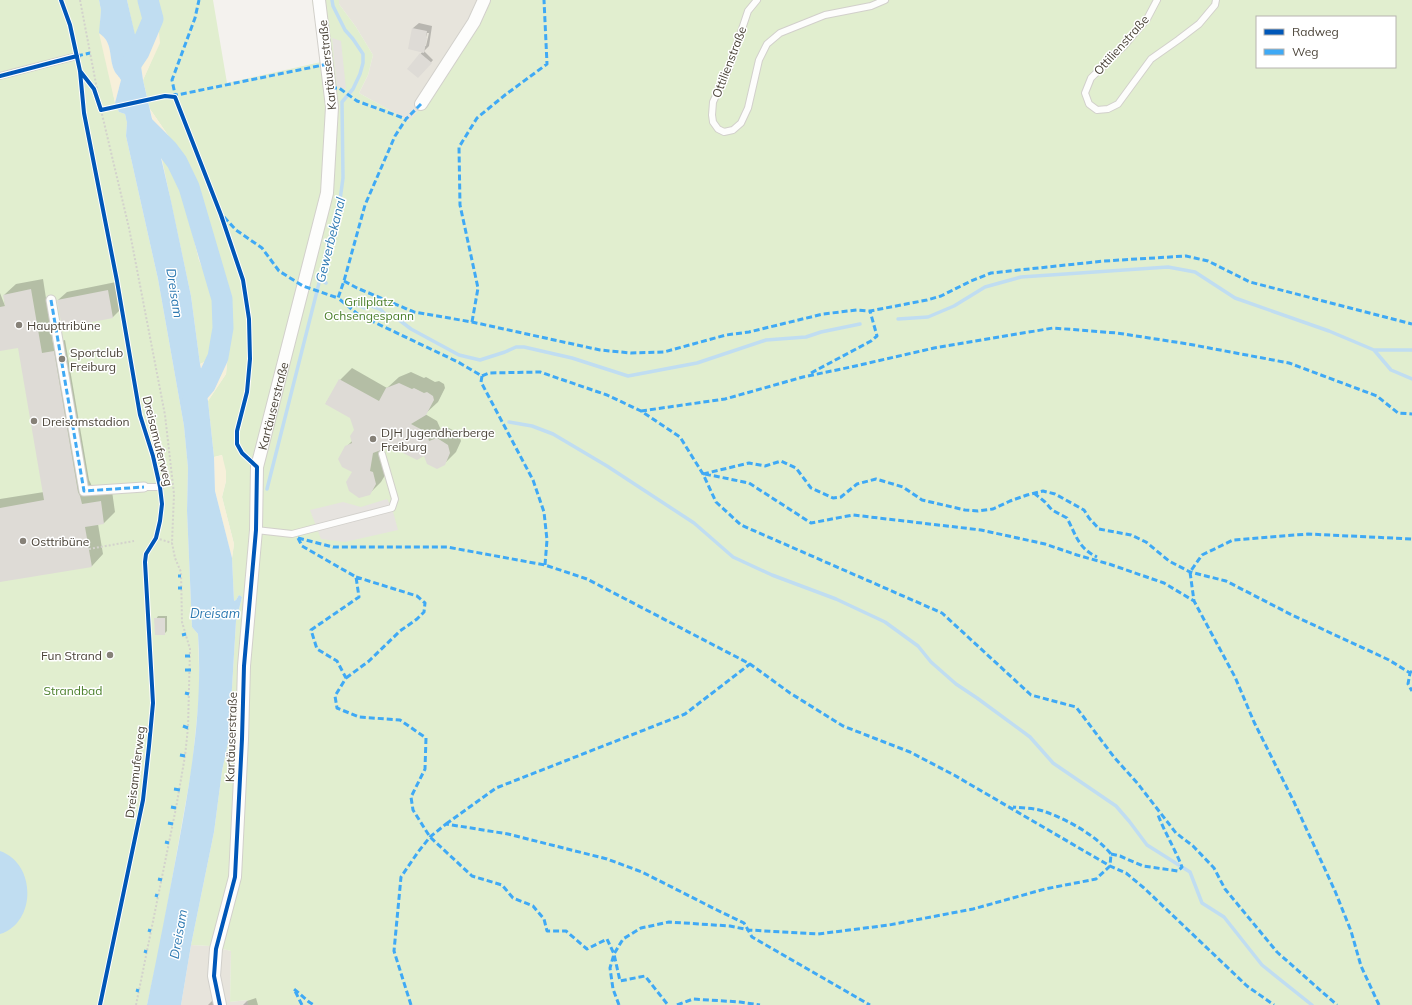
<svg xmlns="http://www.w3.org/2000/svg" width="1412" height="1005" viewBox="0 0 1412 1005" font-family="Mulish,sans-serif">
<rect width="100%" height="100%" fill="#f4f2ee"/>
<path fill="#e7e4dc" d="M339,0H491L483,19L427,101L409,121L359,93L368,75L373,55L356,27L339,4Z
M191,945L210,946L231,951L230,1002L247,1000L248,1005H181Z"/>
<path fill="#e1eecf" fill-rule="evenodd" d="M0,0H99L101,10L100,22L115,103L119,112L125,114L127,122L126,136L158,279L184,426L188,468L187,511L192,627L198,634L199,667V697L192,767L161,941L147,1005H0Z
M127,0H142C147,7 150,20 145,28C143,31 138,34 135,37Z
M154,0H213L227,83L321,62L312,0H339V4L356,27L373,55L368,75L359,93L409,121L427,101L483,19L491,0H1412V1005H248L247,1000L230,1002L231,951L210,946L191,945L214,832L222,771L229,738L236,621L242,597L239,595L236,600L234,601L232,558L234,544L222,497L226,481L222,455L214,457L208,401L226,374L229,344L212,245L201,200L185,160L150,109L143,80L159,43L157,12ZM1257,17H1395V67H1257Z
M161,155H167L183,195L199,260L215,298L216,335L212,359L200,364L191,296Z"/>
<path fill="#f7f0da" d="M142,0H154L157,12L160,43L143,80L139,52L135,37C138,34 143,31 145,28C150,20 147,7 142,0Z
M99,33C114,43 108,58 115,72C117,75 119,76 121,80L115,103Z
M150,109L185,160L201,200L228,309L229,344L226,374L208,401L200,364L212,358L216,335L215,298L199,260L183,195L167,155H161Z
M222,455L226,471V481L222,497L234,544L232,558L215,491L214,457Z"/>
<path fill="#e6e3df" d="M332,38L341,41L346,89L337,87Z
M387,499L392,508L398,530L345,542L321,539L310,510L343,502L361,507Z"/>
<path fill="#c0ddf1" d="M99,0H127L139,52L143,80L171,201L191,296L200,364L208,401L214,457L215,491L232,558L234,601L236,600L239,595L242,597L236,621L229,738L222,771L214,832L191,945L181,1005H147C158,953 168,900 178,847C191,777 203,706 198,634L192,627L187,511L188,468L184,426L158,279L126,136L127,122L125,114L119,112L115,103L121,80C119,76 117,75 115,72C108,58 114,43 99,33L101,10Z
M0,851C37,864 36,923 0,934Z"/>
<path fill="#0003" fill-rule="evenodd" d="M419,23L432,26L429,46L424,51L433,60L420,75L408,69L423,51L409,48L413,28ZM427,33H429L426,46H424Z
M43,279L53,343L65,340L89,480L91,484L93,494L112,491L115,512L104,523L98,524L103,554L92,566L0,581V499L44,492L19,347L0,350V293L5,306L4,295L16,284Z
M116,282L121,309L113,317L63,327L58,300L67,292Z
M352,368L387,388L399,377L411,372L424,378L426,377L435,382L439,381L444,384L445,388L438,402L425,414L437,421L441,430L449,428L459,434L461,441L456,452L444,464L400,444L383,448L380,459L387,472L381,482L369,494L346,447L353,440L355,430L351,417L326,403L340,380Z
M158,616H167V631L164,634L156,619Z
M216,997L226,999L224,1005H208Z
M256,998L258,1005H243L247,1001Z"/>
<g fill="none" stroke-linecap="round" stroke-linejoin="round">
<path stroke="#c0ddf1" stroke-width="3.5" d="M320,279L326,283
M350,300L357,305L365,308L368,305L380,309L386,315L394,316L411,329L459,355L480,360L505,352L516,347H524L572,358L628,376L697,363L766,340L806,337L821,332L860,324
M898,319L928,317L954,306L985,287L1021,277L1168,267L1195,272L1235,298L1329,331L1374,350H1412
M1374,350L1391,370L1412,379
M509,422L532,426L553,434L607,466L694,523L733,557L772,575L836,599L885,622L918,646L931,662L956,684L977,698L1030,737L1053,763L1116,806L1129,821L1147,845L1190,872L1202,903L1224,917L1262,965L1312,1005
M267,489L340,200L343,178L342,102L353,89L360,74L363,63V54L353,39L345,30L333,6L332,0"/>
<path stroke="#c0ddf1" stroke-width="21" d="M127,70L139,52L153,19L148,0
M137,119L168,150L177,162L189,187L222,299L223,328L218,357L205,385L193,399"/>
</g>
<path fill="#dedbd6" d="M412,28L427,31L426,37L427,38L424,53L408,49Z
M420,53L432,63L418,78L407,69Z
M31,289L42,353L54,351L78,492L80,496L82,504L101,501L104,524L85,527L92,567L0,582V508L44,500L18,348L0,351V307L5,306L3,295Z
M108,290L113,318L62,328L57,300Z
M339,379L379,401L386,388L399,383L412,389L414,388L424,393L427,392L433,396L434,400L426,415L411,424L426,432L429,441L437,438L448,445L450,453L445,465L437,469L427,464L424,456L417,460L403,453L400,445L381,450L373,453L370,471L373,472L376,484L370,495L359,498L349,491L346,482L352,472L342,467L338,459L345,446L352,443L350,436L354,430L350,418L325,404Z
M154,618H165V635H155Z"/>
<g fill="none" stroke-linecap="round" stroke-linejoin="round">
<defs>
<path id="service" d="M757,0L748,11L729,68L713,102L712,115L713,122L718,129L724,132L733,130L741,123L748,108L759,60L767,44L780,33L825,15L871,6L885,0
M1157,0L1147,19L1124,46L1091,78L1085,93L1089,104L1097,110L1108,109L1118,104L1151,59L1178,40L1199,24L1215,5L1216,0
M0,76L77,56
M144,487H160
M256,530L292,534L392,508L395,499L382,454"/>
<path id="pedestrian" d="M51,300L84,491L144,487"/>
<g id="minor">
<path d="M421,104L474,22L484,0"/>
<path id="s1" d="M220,1005L214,976L216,949L235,877L242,739L244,666L256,530L257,467L327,193L332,107L319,0"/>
</g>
</defs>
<use href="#service" stroke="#d2d0cb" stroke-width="8"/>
<use href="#pedestrian" stroke="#d2d0cb" stroke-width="11"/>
<use href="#minor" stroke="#d2d0cb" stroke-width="14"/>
<path stroke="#d3d2cc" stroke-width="2" stroke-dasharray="2 2" stroke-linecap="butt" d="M80,0L101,110L129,228L165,415L174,494L172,543L175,558L181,572L182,622L190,649L188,728L185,756L176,808L136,1005
M80,71L94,89L98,101
M156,538L172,543
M89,549L134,541"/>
<use href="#service" stroke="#fdfdfc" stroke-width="6"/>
<use href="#pedestrian" stroke="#fdfdfc" stroke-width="9"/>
<use href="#minor" stroke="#fdfdfc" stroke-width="12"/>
<path stroke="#3fa9f5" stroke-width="3" stroke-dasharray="6 3" stroke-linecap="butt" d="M77,56L90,53
M331,88H339L357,101L406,119
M172,96L328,64
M176,99L172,80L195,18L199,0
M421,104L406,119L395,136L365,205L344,281L338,298L359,315L458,362L482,376L489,373L540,372L607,395L641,411L680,437L703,474L716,502L741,525L942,613L1031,695L1076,707L1114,757L1138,784L1176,833L1193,846L1214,868L1225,889L1277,952L1337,1005
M224,217L236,230L262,248L279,271L303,286L338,298
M344,281L357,288L414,312L472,322L600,350L631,353L664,352L726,335L749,332L823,314L857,310L870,311L927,300L941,296L971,281L991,273L1104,261L1186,256L1208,261L1250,282L1412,324
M51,300L84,491L144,487
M472,322L478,288L460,205L459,147L477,118L505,95L547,64L544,0
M811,373L871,341L877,336L870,311
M482,376L481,382L533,480L544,512L547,540L545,565
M641,411L725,399L803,377L851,367L934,348L1053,328L1117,333L1188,344L1289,363L1377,396L1398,413L1412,414
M703,474L749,463L765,466L781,461L796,468L811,488L833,498L841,497L857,484L876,479L903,487L922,500L965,510L978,511L993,509L1010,501L1027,495L1043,491L1055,494L1084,510L1089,518L1099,529L1131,535L1146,542L1169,561L1190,572L1226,581L1292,615L1389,660L1410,673
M705,474L749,483L811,523L853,515L981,530L1045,544L1077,555L1109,564L1164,583L1194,601
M1034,493L1045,502L1052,510L1067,518C1076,535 1078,548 1097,557
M298,538L333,547H447L545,565L587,579L750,664L790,693L843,726L910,752L954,775L1110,866L1126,873L1144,888L1247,986L1274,1005
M298,538L302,546L356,577L359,597L311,630L317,649L337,661L346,678L335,696L337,708L359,717L400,720L426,738L425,769L411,797L413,810L430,837L472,876L502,885L513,898L533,906L544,919L547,931H566L587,949L607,939L614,954L620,981L645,976L668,1005
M178,576H181
M178,588H182
M182,635L186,634
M185,656H190
M185,670H191
M1412,671L1410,673L1408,684L1412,691
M346,678L369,661L400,631L417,619L424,612L425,603L417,596L356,577
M185,693L189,694
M183,726L188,728
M180,755L185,756
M174,789L180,790
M171,807L176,808
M168,823L173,824
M446,824L496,788L685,714L750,664
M165,842L169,843
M1111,854L1120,856L1143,866L1178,871L1182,867C1175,849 1165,833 1158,815
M158,879L162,880
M155,895L158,896
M148,930L151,931
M144,951L147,952
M136,990L139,991
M302,1005L294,989L309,1002L314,1005
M411,1005L394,951L401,877L418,852L430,837L446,824L508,834L607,859L642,872L717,910L744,923L752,937L870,1005
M619,1005L613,989L610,968L614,954L623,939L641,928L669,922L730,926L749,930L818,934L889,925L973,909L1045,889L1096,879L1110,866L1111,854C1095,835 1070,821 1046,812C1036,808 1023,808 1013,807
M677,1005L693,999L740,1002L760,1005
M1379,1005L1361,966L1351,931L1335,891L1294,802L1254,722L1235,677L1194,601L1190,572L1202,555L1233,540L1308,534L1412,539"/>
<defs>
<path id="cycleway" d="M61,0L70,25L80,71L84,113L117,281L140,415L153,456L160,487L162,504L160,521L156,538L146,554L145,562L153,703L149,746L143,800L100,1005
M80,71L94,89L101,110L165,96L175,97L221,215L243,280L249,319L250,359L247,392L237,431V444L242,453L257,467L256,530L244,666L242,739L235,877L216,949L214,976L220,1005
M0,76L77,56"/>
</defs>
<use href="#cycleway" stroke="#fff" stroke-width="6"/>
<use href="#cycleway" stroke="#0057b8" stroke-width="4"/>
</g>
<g fill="#868178" stroke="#fff" stroke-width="1.5">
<circle cx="19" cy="325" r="4"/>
<circle cx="62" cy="359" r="4"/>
<circle cx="34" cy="421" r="4"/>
<circle cx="373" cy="439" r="4"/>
<circle cx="23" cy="541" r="4"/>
<circle cx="110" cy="655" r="4"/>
</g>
<g text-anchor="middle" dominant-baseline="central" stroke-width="3" stroke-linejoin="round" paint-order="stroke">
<g font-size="12" fill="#4b4439" stroke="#fff">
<text transform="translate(1121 45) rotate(-48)">Ottilienstraße</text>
<text transform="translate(729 62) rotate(-69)">Ottilienstraße</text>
<text transform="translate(327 65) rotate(-96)">Kartäuserstraße</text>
<text stroke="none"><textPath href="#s1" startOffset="605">Kartäuserstraße</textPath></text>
<text transform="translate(158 441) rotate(76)">Dreisamuferweg</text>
<text transform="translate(231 737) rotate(-88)">Kartäuserstraße</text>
<text transform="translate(135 772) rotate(-83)">Dreisamuferweg</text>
</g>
<g font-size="12" fill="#4a7f2a" stroke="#fff">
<text x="369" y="301">Grillplatz<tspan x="369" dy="14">Ochsengespann</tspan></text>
<text x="73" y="690">Strandbad</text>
</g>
<g font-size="12" fill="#4b4439" stroke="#fff" text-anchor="start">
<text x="27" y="325">Haupttribüne</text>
<text x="70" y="352">Sportclub<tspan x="70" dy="14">Freiburg</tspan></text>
<text x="42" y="421">Dreisamstadion</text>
<text x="381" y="432">DJH Jugendherberge<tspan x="381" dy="14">Freiburg</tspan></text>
<text x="31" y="541">Osttribüne</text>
<text x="102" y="655" text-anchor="end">Fun Strand</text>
</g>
<g font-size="13" font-style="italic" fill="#2e7ab2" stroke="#fff">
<text transform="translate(330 240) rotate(-76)">Gewerbekanal</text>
<text transform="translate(175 293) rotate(81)">Dreisam</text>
<text x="215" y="613">Dreisam</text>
<text transform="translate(178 934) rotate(-80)">Dreisam</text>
</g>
</g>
<rect x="1256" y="16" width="140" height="52" fill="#ffffff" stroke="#b7b4b0"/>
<rect x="1264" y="29" width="20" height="6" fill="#0057b8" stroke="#b7b4b0"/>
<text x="1292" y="36" font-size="12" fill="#4b4439">Radweg</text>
<rect x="1264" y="49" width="20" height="6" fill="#3fa9f5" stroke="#b7b4b0"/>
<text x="1292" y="56" font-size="12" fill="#4b4439">Weg</text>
</svg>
